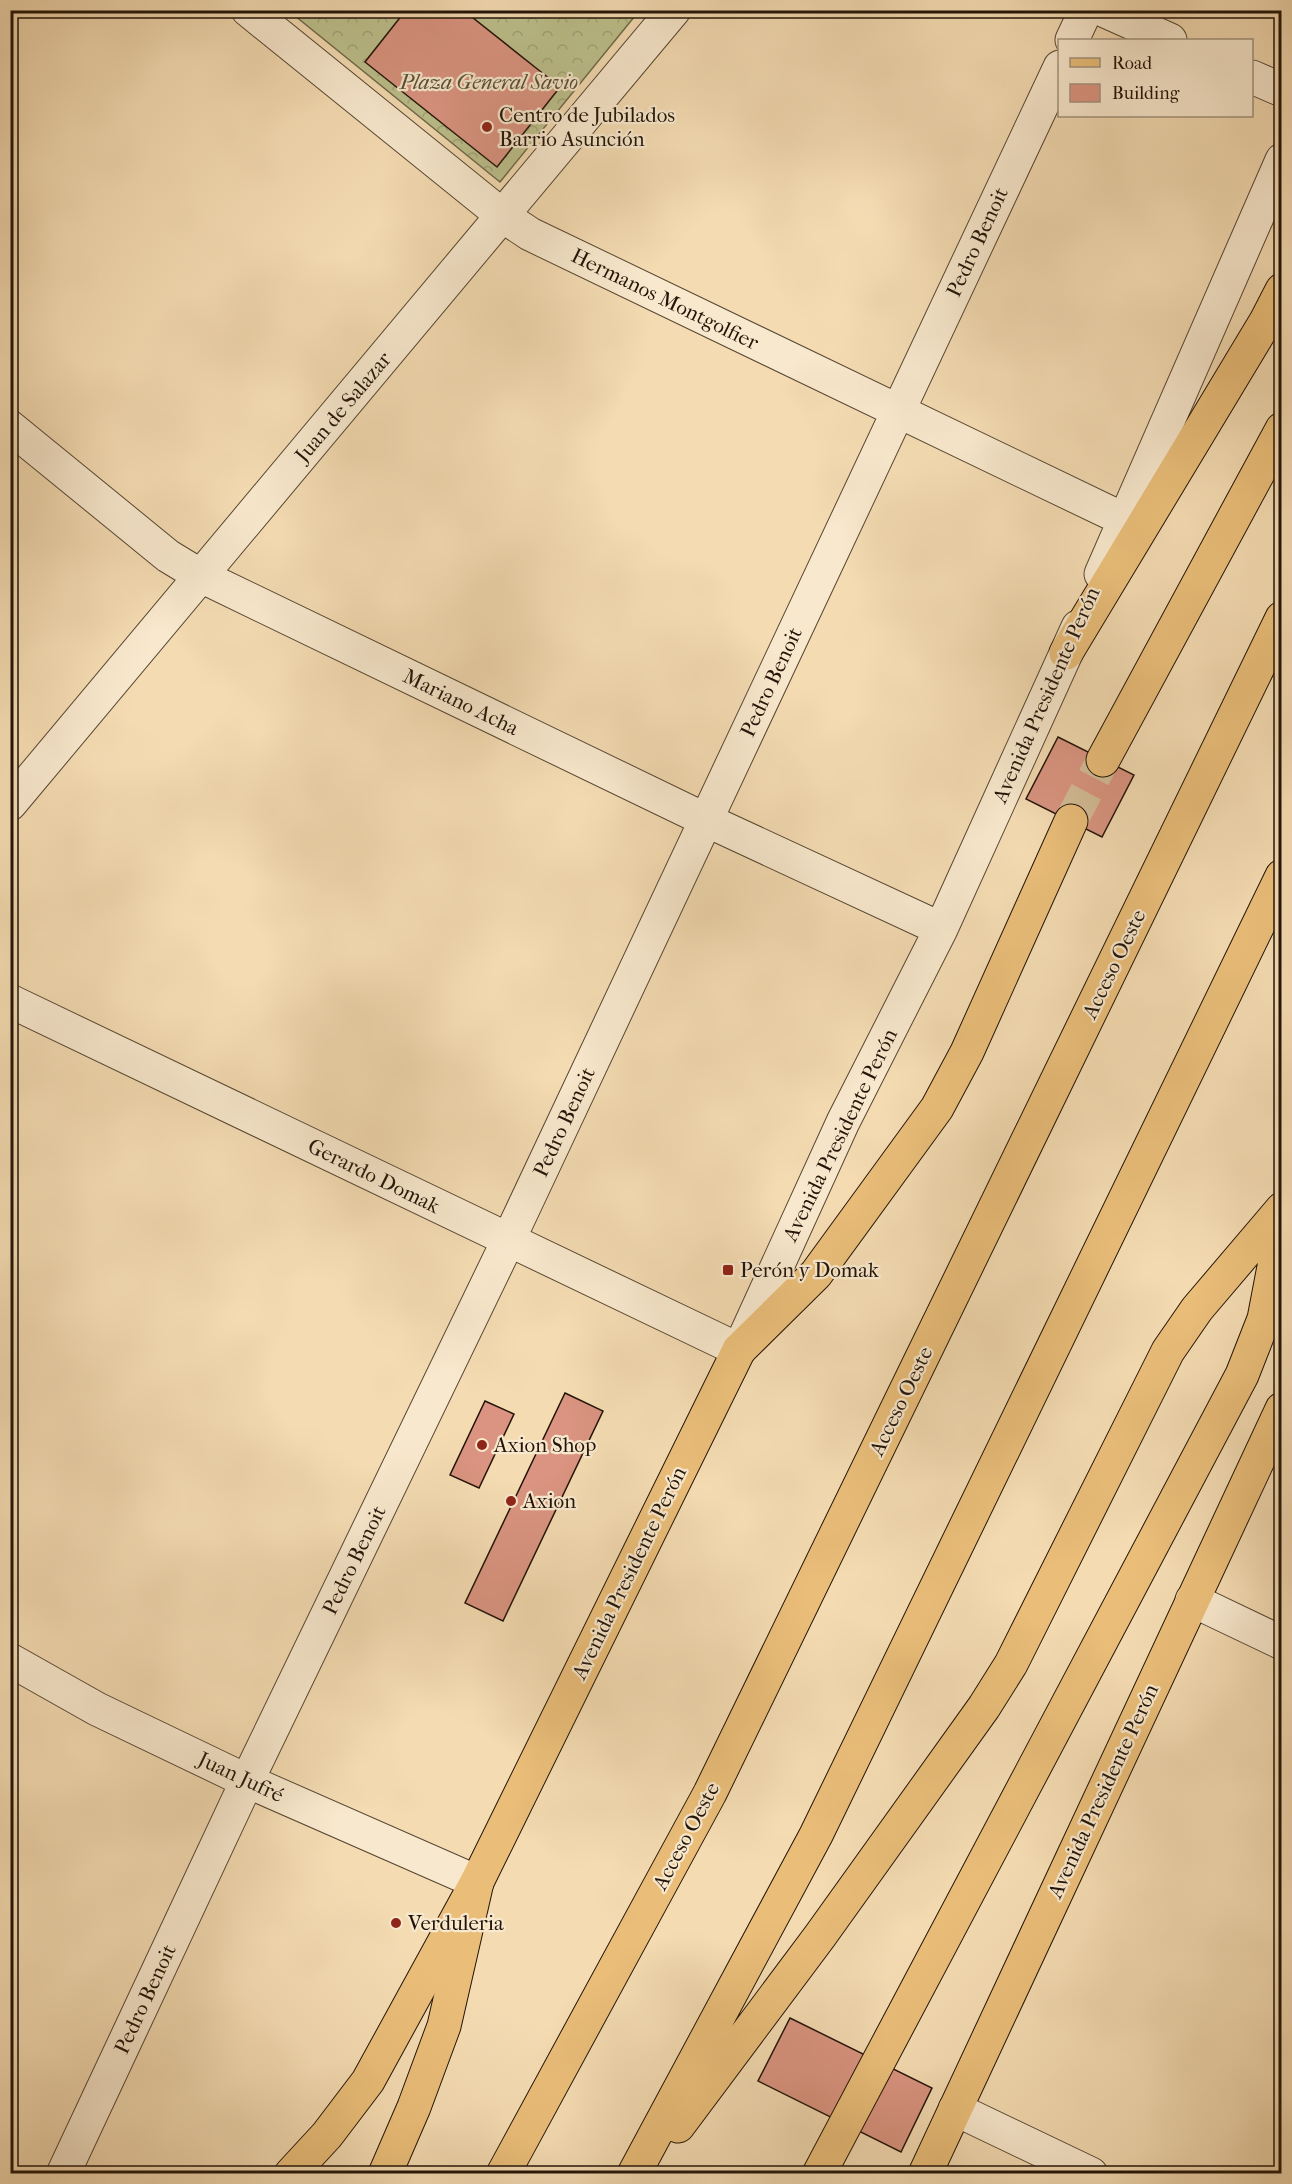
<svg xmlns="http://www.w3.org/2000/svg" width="1292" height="2184" viewBox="0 0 1292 2184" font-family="'IM FELL French Canon',serif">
<defs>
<pattern id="forest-crowns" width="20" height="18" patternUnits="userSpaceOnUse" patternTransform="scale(1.5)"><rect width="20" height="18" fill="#bcc08c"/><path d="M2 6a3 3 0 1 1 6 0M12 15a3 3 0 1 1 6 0" fill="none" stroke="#a1a477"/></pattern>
</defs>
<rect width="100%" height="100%" fill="#f4dbb2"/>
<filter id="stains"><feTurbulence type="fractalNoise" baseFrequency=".00333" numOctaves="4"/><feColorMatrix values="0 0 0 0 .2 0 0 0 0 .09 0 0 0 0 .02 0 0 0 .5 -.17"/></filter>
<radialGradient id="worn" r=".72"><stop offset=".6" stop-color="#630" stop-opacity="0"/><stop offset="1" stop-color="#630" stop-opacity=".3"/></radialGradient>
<path fill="url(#forest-crowns)" stroke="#6f6a4a" stroke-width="1.5" d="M289,11H639L500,182Z"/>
<path fill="#da9481" stroke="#221408" stroke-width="1.5" d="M406,10H463L560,87L497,167L365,62Z
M1058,737L1134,775L1102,837L1026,799Z
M565,1393L603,1411L503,1621L465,1603Z
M485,1401L514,1414L479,1488L450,1475Z
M790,2018L932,2088L901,2152L758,2081Z"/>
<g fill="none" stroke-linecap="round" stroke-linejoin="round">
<path stroke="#d4bd98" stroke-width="33" stroke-dasharray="33 16" stroke-linecap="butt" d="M1071,821L1103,760"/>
<defs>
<path id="minor" d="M248,10L503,216L530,234L1125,520
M1103,10L1170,40
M1072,40L1086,10
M1252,77L1282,90
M10,427L168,556L201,576L706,820L941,929
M1101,574L1282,160
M10,804L674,10
M10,1001L739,1350L843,1122L941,929L1078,627
M1192,1600L1282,1643
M10,1660L97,1709L247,1781L477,1882
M955,2109L1091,2174
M63,2174L247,1781L508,1241L1060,67"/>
<path id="major" d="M291,2174L327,2135L368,2081L477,1882L739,1350
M925,2174L1282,1409"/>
<path id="highway" d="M1066,653L1266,321L1282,290
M1103,760L1282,429
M739,1350L816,1274L937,1108L967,1052L1071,821
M678,2126L820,1936L984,1707L1011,1664L1168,1351L1197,1309L1282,1209
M385,2174L414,2107L444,2026L477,1882
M503,2174L710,1793L1282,618
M634,2174L816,1835L1282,876
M819,2174L1242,1375L1264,1319L1282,1225"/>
</defs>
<use href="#minor" stroke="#564632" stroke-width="35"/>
<use href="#major" stroke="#221408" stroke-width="35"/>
<use href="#highway" stroke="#221408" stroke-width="35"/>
<use href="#minor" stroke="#f8e8cd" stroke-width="33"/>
<use href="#major" stroke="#eabe79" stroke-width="33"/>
<use href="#highway" stroke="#eabe79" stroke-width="33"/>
</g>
<g fill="#8f2418" stroke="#f8e8cd" stroke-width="2">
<circle cx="487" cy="127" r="6"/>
<rect x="722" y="1264" width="12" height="12" rx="3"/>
<circle cx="482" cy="1445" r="6"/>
<circle cx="511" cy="1501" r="6"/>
<circle cx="396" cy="1923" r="6"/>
</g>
<g text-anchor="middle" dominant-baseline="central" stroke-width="4.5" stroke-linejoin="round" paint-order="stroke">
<g font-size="21" font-style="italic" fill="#585036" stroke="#f8e8cd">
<text x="489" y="82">Plaza General Savio</text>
</g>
<g font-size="21" fill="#221408" stroke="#f8e8cd" text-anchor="start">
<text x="499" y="115">Centro de Jubilados<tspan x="499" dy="24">Barrio Asunción</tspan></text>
<text x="740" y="1270">Perón y Domak</text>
<text x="494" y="1445">Axion Shop</text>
<text x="523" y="1501">Axion</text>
<text x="408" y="1923">Verduleria</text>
</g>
<g font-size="21" fill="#221408" stroke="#f8e8cd">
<text transform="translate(977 242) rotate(-65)">Pedro Benoit</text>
<text transform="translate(665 299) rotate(26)">Hermanos Montgolfier</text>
<text transform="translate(343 407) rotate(-50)">Juan de Salazar</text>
<text transform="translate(771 682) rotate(-65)">Pedro Benoit</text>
<text transform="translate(1046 695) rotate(-66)">Avenida Presidente Perón</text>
<text transform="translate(461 702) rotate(26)">Mariano Acha</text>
<text transform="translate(1114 964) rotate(-64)">Acceso Oeste</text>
<text transform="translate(564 1122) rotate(-65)">Pedro Benoit</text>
<text transform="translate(840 1135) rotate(-64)">Avenida Presidente Perón</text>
<text transform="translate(374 1176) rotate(26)">Gerardo Domak</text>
<text transform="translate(901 1401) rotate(-64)">Acceso Oeste</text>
<text transform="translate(354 1560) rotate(-64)">Pedro Benoit</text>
<text transform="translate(629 1573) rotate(-64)">Avenida Presidente Perón</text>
<text transform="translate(241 1777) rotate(25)">Juan Jufré</text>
<text transform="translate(1103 1791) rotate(-65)">Avenida Presidente Perón</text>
<text transform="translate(686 1836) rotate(-62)">Acceso Oeste</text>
<text transform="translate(145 1999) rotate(-65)">Pedro Benoit</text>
</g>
</g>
<rect width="1292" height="2184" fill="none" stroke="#f4dbb2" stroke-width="36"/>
<rect x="12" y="12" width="1268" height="2160" fill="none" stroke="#221408" stroke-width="3"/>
<rect x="18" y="18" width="1256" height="2148" fill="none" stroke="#221408" stroke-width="1.5"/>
<rect x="1058" y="39" width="195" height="78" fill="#f8e8cd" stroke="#a2937e" stroke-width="1.5"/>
<rect x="1070" y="58" width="30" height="9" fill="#eabe79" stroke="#a2937e" stroke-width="1.5"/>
<text x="1112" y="69" font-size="18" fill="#221408">Road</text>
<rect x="1070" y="84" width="30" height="18" fill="#da9481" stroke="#a2937e" stroke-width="1.5"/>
<text x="1112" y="99" font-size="18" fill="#221408">Building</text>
<rect width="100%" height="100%" filter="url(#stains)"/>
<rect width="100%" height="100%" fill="url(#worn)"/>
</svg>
